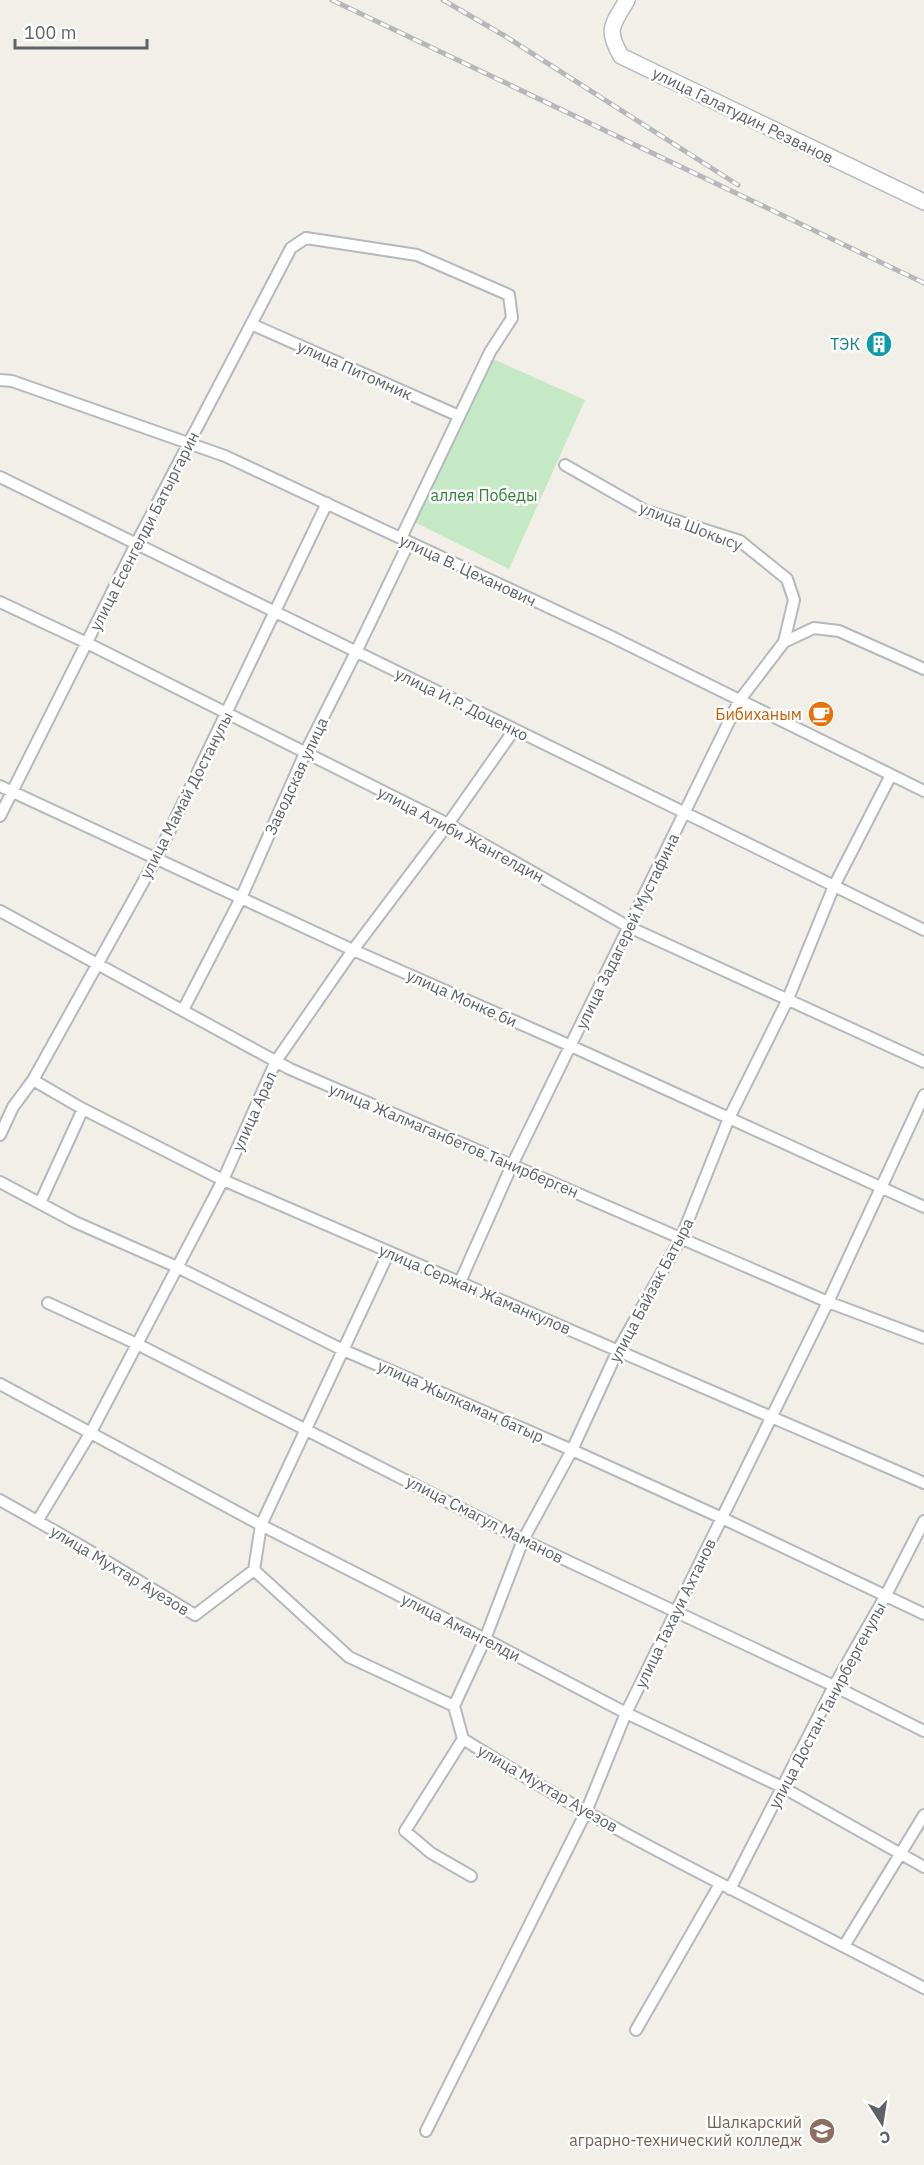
<svg xmlns="http://www.w3.org/2000/svg" width="924" height="2165" viewBox="0 0 924 2165" font-family="'IBM Plex Sans',sans-serif">
<rect width="100%" height="100%" fill="#f1efe8"/>
<path fill="#c5e8c5" d="M493,359L585,400L509,569L412,521Z"/>
<g fill="none" stroke-linecap="round" stroke-linejoin="round">
<defs>
<path id="street" d="M251,324L459,416
M0,380L12,381L225,456L608,635L924,791
M565,465L646,511L740,541L787,579L794,600L784,642
M0,477L924,930
M0,602L87,643L448,824L629,927L924,1062
M0,786L353,950L571,1046L924,1207
M0,816L136,544L291,248L306,238L417,255L509,295L512,318L490,352L401,538
M0,911L290,1069L828,1302L924,1338
M183,1010L241,898L305,753L356,652L409,542
M33,1080L83,1109L223,1180L924,1483
M0,1135L13,1107L33,1080L156,859L327,503
M0,1182L75,1222L177,1267L341,1349L572,1450L722,1518L924,1614
M40,1203L83,1109
M460,1282L512,1165L739,701L784,642L814,628L839,631L924,669
M48,1303L137,1344L523,1540L834,1686L924,1731
M0,1384L261,1525L485,1639L626,1713L782,1787L924,1867
M0,1500L83,1547L195,1615L254,1570
M38,1520L91,1432L223,1180L276,1061L353,950L448,824L514,730
M254,1570L349,1657L454,1706L463,1739C611,1833 770,1907 924,1988
M254,1570L261,1525L389,1252
M454,1706L485,1639L523,1540L572,1450L618,1350L681,1238L729,1118L787,1001L834,886L891,775
M463,1739L405,1831L431,1853L471,1876
M730,1889L834,1686L886,1595L924,1521
M844,1946L924,1815
M636,2030L720,1884
M426,2131L586,1812L626,1713L828,1302L924,1095"/>
<path id="secondary" d="M627,0C613,25 605,28 621,56L924,202"/>
</defs>
<use href="#street" stroke="#b5b8bc" stroke-width="14"/>
<use href="#secondary" stroke="#b6babf" stroke-width="18"/>
<use href="#street" stroke="#fff" stroke-width="10"/>
<use href="#secondary" stroke="#fff" stroke-width="15"/>
<defs>
<path id="rail" d="M332,0L924,283
M443,0L505,36L738,185"/>
</defs>
<use href="#rail" stroke="#b6b7b8" stroke-width="5"/>
<use href="#rail" stroke="#fff" stroke-width="3" stroke-dasharray="9" stroke-linecap="butt"/>
</g>
<defs>
<symbol id="building-disc" viewBox="-11 -11 22 22"><circle r="9.5" fill="#0f9aa8" stroke="#fff"/><path d="M-4-6H4V6H1V3H-1V6H-4ZM-2.5-4.3h1.7v1.8h-1.7ZM.8-4.3h1.7v1.8H.8ZM-2.5-1h1.7V.8h-1.7ZM.8-1h1.7V.8H.8Z" fill="#fff"/></symbol>
<symbol id="cafe-disc" viewBox="-11 -11 22 22"><circle r="9.5" fill="#e8710a" stroke="#fff"/><path d="M-5.5-4.5H6V0H3Q3 3.5 0 3.5H-2.5Q-5.5 3.5-5.5 0ZM3-3.2v2h1.7v-2ZM-6 4.5H4V6H-6Z" fill="#fff"/></symbol>
<symbol id="university-disc" viewBox="-11 -11 22 22"><circle r="9.5" fill="#8d6e63" stroke="#fff"/><path d="M0-5L7-2L0 1L-7-2ZM-4 1L0 2.5L4 1V4Q0 6-4 4Z" fill="#fff"/></symbol>
</defs>
<g fill-rule="evenodd">
<use href="#building-disc" x="864" y="329" width="30" height="30"/>
<use href="#cafe-disc" x="806" y="699" width="30" height="30"/>
<use href="#university-disc" x="807" y="2116" width="30" height="30"/>
</g>
<g text-anchor="middle" dominant-baseline="central" stroke-width="5" stroke-linejoin="round" paint-order="stroke">
<g font-size="16" fill="#5f6368" stroke="#fff">
<text transform="translate(743 115) rotate(26)">улица Галатудин Резванов</text>
<text transform="translate(355 370) rotate(24)">улица Питомник</text>
<text transform="translate(691 526) rotate(21)">улица Шокысу</text>
<text transform="translate(144 531) rotate(-63)">улица Есенгелди Батыргарин</text>
<text transform="translate(468 570) rotate(25)">улица В. Цеханович</text>
<text transform="translate(462 704) rotate(26)">улица И.Р. Доценко</text>
<text transform="translate(296 776) rotate(-65)">Заводская улица</text>
<text transform="translate(186 795) rotate(-63)">улица Мамай Достанулы</text>
<text transform="translate(461 834) rotate(28)">улица Алиби Жангелдин</text>
<text transform="translate(627 931) rotate(-64)">улица Задагерей Мустафина</text>
<text transform="translate(462 998) rotate(24)">улица Монке би</text>
<text transform="translate(254 1111) rotate(-66)">улица Арал</text>
<text transform="translate(454 1140) rotate(23)">улица Жалмаганбетов Танирберген</text>
<text transform="translate(475 1289) rotate(23)">улица Сержан Жаманкулов</text>
<text transform="translate(651 1290) rotate(-62)">улица Байзак Батыра</text>
<text transform="translate(461 1401) rotate(24)">улица Жылкаман батыр</text>
<text transform="translate(485 1519) rotate(27)">улица Смагул Маманов</text>
<text transform="translate(120 1570) rotate(31)">улица Мухтар Ауезов</text>
<text transform="translate(675 1613) rotate(-64)">улица Тахауи Ахтанов</text>
<text transform="translate(461 1627) rotate(27)">улица Амангелди</text>
<text transform="translate(827 1705) rotate(-62)">улица Достан Танирбергенулы</text>
<text transform="translate(548 1788) rotate(30)">улица Мухтар Ауезов</text>
</g>
<g font-size="16" fill="#0d838f" stroke="#fff" text-anchor="end">
<text x="860" y="344">ТЭК</text>
</g>
<g font-size="16" fill="#348238" stroke="#fff">
<text x="484" y="495">аллея Победы</text>
</g>
<g font-size="16" fill="#c56008" stroke="#fff" text-anchor="end">
<text x="802" y="714">Бибиханым</text>
</g>
<g font-size="16" fill="#785e54" stroke="#fff" text-anchor="end">
<text x="802" y="2122">Шалкарский<tspan x="802" dy="18">аграрно-технический колледж</tspan></text>
</g>
</g>
<g transform="translate(882 2123) rotate(168)" stroke="#ffffff" stroke-width="4.5" paint-order="stroke">
<path d="M0-4.5L10 22L0 15L-10 22Z" fill="#5f6368"/>
<text y="-9" font-size="16" font-weight="bold" text-anchor="middle" fill="#5f6368">С</text>
</g>
<path d="M15 39v9h132v-9" fill="none" stroke="#5f6368" stroke-width="3"/>
<text x="24" y="39" font-size="18" fill="#5f6368" stroke="#ffffff" stroke-width="4.5" paint-order="stroke">100 m</text>
</svg>
